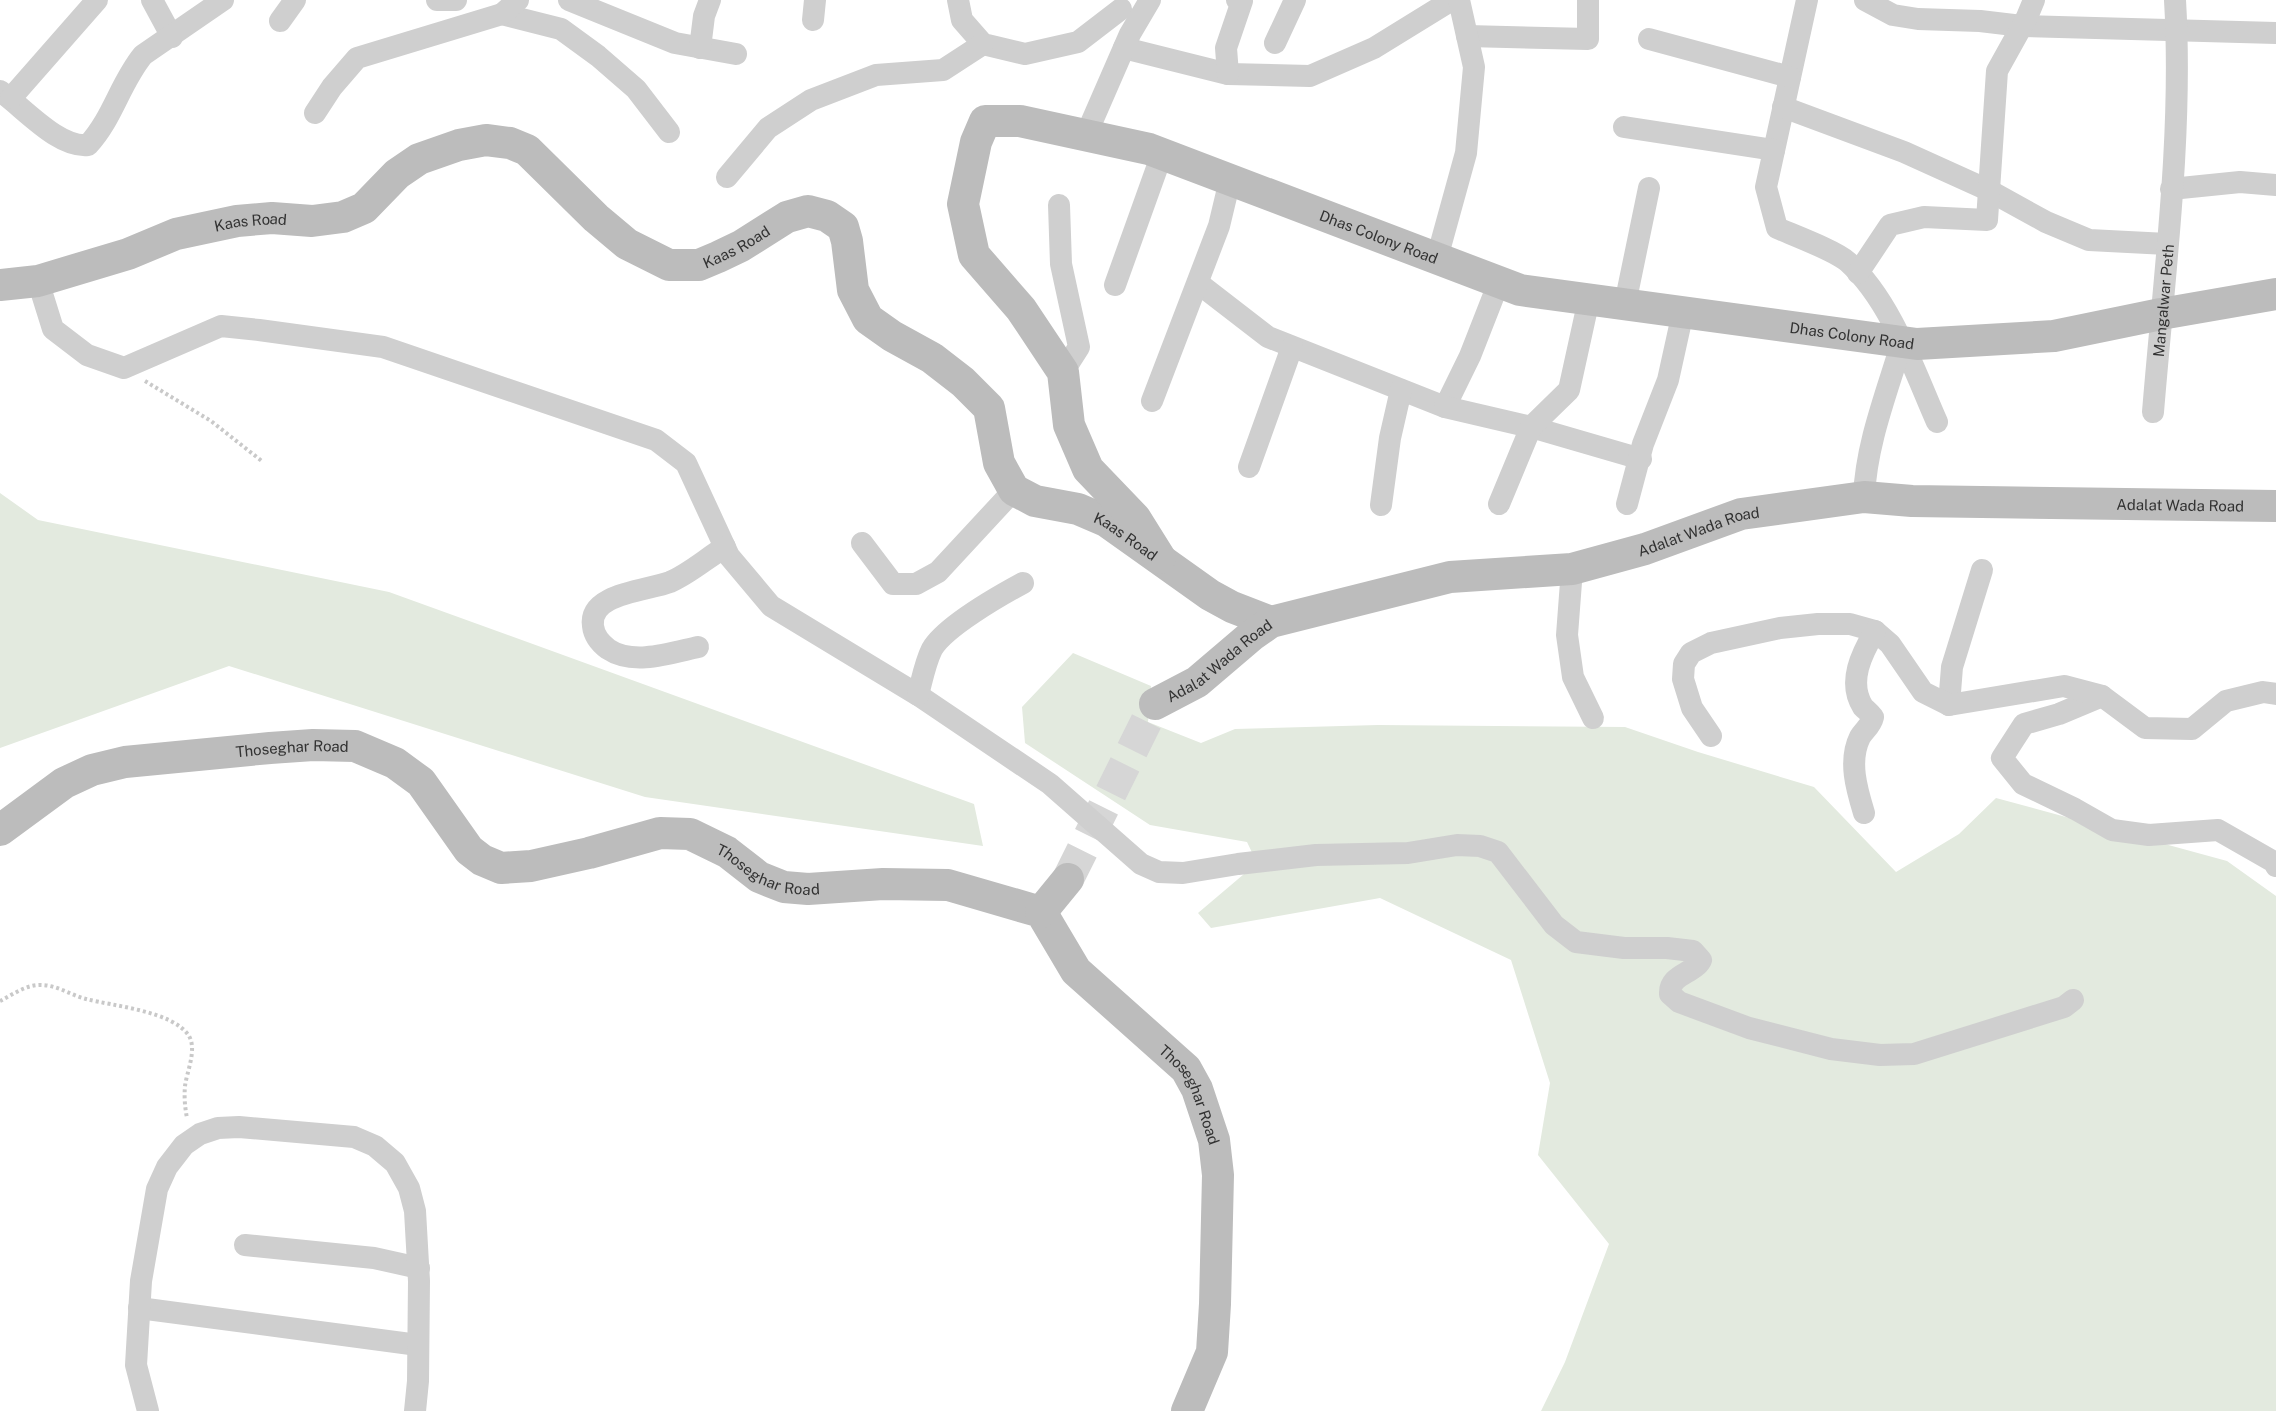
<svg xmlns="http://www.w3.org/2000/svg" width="2276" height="1411" viewBox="0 0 2276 1411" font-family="'Public Sans',sans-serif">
<rect width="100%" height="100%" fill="#fff"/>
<path fill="#e3eadf" d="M0,493L38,520L389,592L974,804L983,846L645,797L229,666L0,748Z
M1073,653L1151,686L1148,722L1201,743L1235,729L1378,725L1625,727L1698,752L1814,787L1896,872L1959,834L1996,798L2227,861L2276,896V1411H1541L1565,1362L1609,1244L1538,1155L1550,1083L1511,960L1380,898L1211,928L1198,913L1257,863L1247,842L1150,825L1025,743L1022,707Z"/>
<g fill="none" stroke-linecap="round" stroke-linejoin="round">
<path stroke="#d6d6d6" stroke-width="32" stroke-dasharray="32 16" stroke-linecap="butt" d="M1068,879L1155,704"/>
<path stroke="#c9c9c9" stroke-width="4" stroke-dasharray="3 3" stroke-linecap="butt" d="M145,381L211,421L263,462
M0,1001C12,995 24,986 38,985C56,984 70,995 86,999C113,1006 173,1011 189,1036C197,1050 187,1071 185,1086C184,1097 185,1108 187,1118"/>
<g stroke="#cfcfcf" stroke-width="22">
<path d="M152,0L172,37"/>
<path d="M437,0H456"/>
<path d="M569,0L675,43L736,54"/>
<path d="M958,0L962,20L983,44L1025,54L1078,42L1121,9"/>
<path d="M1807,0L1766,187L1777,228C1793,235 1836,251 1848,262C1891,301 1914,370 1937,422"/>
<path d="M1865,0L1893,15L1918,19L1980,21L2022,26L2276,33"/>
<path d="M502,14L561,29L598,56L636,89L669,132"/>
<path d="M813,20L815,0"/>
<path d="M280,21L295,0"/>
<path d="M1467,36L1588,39V0"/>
<path d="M1649,39L1790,77"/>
<path d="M1275,43L1295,0"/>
<path d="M700,48L704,16L710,0"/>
<path d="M1124,48L1228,74L1310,76L1374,48L1452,0"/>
<path d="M1228,74L1226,48L1242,1L1237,0"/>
<path d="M0,91C24,108 58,148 88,145C113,118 120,83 143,55L223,0"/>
<path d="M11,98L97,0"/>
<path d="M1783,107L1904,152L1988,190L2046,222L2089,240L2167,244"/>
<path d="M315,113L332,87L357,58L502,14L518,0"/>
<path d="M1624,127L1774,150"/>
<path d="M1086,135L1130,34L1150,0"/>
<path d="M727,177L768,128L811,100L876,75L943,70L983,44"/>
<path d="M2171,189L2240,182L2276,185"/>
<path d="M1059,205L1061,264L1079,347L1063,372"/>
<path d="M1437,258L1466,153L1474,67L1459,0"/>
<path d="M1858,273L1890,225L1924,217L1987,220L1997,71L2027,17L2034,0"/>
<path d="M38,281L53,329L87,355L124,368L221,326L259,330L383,347L656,440L686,463L729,556L771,606L918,695L1050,784L1141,864L1159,872L1183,873L1238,864L1316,855L1408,853L1457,845L1480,846L1498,852L1554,925L1576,942L1624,948H1667L1693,951L1701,960C1694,974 1669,974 1670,994L1679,1002L1749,1028L1831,1049L1880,1055L1914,1054L2064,1007L2073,1000"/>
<path d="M1198,283L1268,337L1445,407L1470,356L1499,282"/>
<path d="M1115,285L1162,154"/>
<path d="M1625,304L1649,188"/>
<path d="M1152,401L1219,226L1230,180"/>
<path d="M1445,407L1531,427L1641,459"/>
<path id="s1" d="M2153,412C2164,276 2183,135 2175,0"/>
<path d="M1249,467L1292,347"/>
<path d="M1864,497C1866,444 1887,392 1902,342"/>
<path d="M1499,504L1531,427L1569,390L1589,299"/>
<path d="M1627,504L1643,444L1668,380L1683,312"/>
<path d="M1381,505L1390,438L1401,390"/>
<path d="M862,543L893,584H916L938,572L1014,490"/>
<path d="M1572,569L1567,635L1573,677L1593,718"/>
<path d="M698,647C671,653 633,666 608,649C600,643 594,635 593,626C588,593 647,591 670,582C689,574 707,558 725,547"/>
<path d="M918,695C922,680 925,663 932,649C945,627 999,596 1023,583"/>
<path d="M2102,696L2059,714L2024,724L2002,758L2023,784L2075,809L2112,830L2149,835L2218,830L2274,862L2276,866"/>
<path d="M1949,705L1952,667L1982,570"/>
<path d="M1711,736L1692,708L1683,679L1684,664L1691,653L1711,643L1780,628L1818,624H1850L1875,631L1890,644L1923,692L1949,705L2064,686L2102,696L2145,728L2192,729L2226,701L2263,692L2276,694"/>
<path d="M1864,813C1857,790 1848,761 1860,737C1864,730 1871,726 1873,717C1870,713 1866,710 1863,707C1847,682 1862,653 1875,631"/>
<path d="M245,1245L374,1258L419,1268"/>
<path d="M139,1308L418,1345"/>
<path d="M148,1411L136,1365L141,1281L157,1189L167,1167L184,1145L200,1134L218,1128L239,1127L354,1137L375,1146L395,1163L409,1188L415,1211L419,1281L418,1381L415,1411"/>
</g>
<g stroke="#bcbcbc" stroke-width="32">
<path id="s2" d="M0,285L38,281L128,254L176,234L237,221L272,218L312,221L343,217L364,208L397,174L419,159L459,145L486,140L510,143L527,150L596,218L627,244L669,265H699L718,257L741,246L787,217L808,211L827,216L843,227L847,241L853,290L868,319L892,336L932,358L963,382L989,408L999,463L1014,490L1035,501L1078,509L1106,521L1210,595L1232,607L1271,622"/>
<path id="s3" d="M1160,558L1135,518L1088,469L1069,425L1063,372L1021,309L974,255L963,204L976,142L985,121H1020L1149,149L1520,290L1917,344L2054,336L2161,314L2276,294"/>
<path id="s4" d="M1155,704L1197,682L1251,636L1271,622L1450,577L1572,569L1645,549L1741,514L1864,497L1912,501L2276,506"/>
<path id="s5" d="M0,830L64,783L92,770L125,762L270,748L313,745L355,746L395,763L421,782L469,850L482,860L501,868L531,866L589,853L660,833L690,834L727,852L759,877L784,887L808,889L883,884L948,885L1041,912L1076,971L1186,1069L1197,1089L1214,1140L1218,1175L1215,1304L1212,1352L1187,1411"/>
<path d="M1041,912L1068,879"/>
</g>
</g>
<g text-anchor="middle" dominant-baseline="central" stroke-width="6" stroke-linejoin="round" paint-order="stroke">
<g font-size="15" fill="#323232" stroke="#fff">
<text stroke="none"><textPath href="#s2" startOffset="260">Kaas Road</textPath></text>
<text stroke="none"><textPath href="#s3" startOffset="915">Dhas Colony Road</textPath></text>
<text stroke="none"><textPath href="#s2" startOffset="818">Kaas Road</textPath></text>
<text stroke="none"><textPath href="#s1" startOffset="112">Mangalwar Peth</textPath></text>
<text stroke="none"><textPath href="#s3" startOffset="1401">Dhas Colony Road</textPath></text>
<text stroke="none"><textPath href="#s4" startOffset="1068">Adalat Wada Road</textPath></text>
<text stroke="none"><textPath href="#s4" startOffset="582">Adalat Wada Road</textPath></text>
<text stroke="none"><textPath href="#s2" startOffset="1395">Kaas Road</textPath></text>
<text stroke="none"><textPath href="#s4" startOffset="78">Adalat Wada Road</textPath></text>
<text stroke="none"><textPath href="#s5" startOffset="312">Thoseghar Road</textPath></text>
<text stroke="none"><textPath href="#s5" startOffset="852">Thoseghar Road</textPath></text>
<text stroke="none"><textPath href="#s5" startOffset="1374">Thoseghar Road</textPath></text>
</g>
</g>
</svg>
